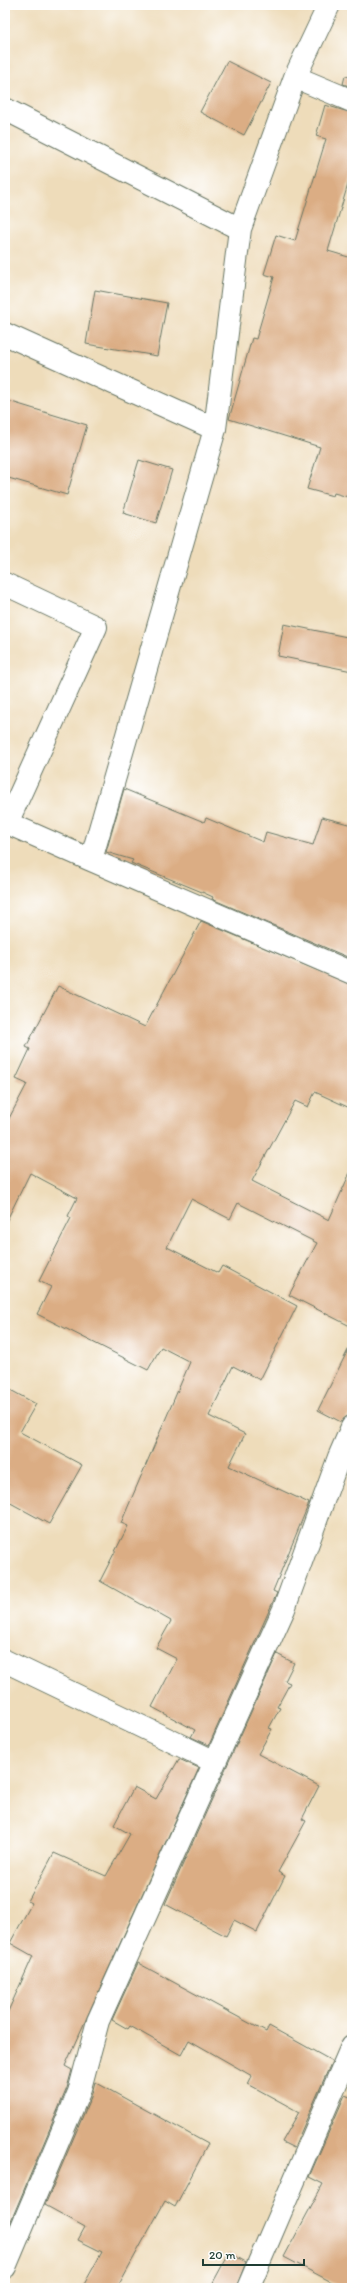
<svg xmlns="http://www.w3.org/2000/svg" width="357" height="2293" viewBox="0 0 357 2293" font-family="Itim,sans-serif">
<rect width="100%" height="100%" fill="#fff"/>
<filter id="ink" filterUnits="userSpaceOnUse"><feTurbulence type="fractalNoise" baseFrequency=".025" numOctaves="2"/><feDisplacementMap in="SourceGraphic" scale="8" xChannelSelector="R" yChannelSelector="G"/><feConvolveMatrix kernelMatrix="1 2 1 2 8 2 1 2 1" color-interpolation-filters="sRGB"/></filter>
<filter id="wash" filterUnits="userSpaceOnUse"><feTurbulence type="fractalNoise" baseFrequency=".012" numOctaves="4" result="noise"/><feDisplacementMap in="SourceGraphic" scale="16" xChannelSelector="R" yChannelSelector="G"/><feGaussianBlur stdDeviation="0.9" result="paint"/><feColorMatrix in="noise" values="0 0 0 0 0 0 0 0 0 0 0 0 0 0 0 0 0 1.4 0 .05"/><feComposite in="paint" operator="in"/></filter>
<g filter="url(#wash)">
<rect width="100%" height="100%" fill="#eedcba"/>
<g id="blocks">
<path fill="#dbad84" d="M227,61L271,83L244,135L200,112Z
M345,76L352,77V87L343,84Z
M325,105L352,113V171L328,251L352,258V498L334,493L333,496L307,489L320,447L229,419L252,338L256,339L274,277L264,274L276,235L295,241L326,139L316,136Z
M95,290L167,303L157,356L86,344Z
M5,400L87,425L67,495L5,477Z
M139,460L172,470L156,523L123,513Z
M284,624L352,638V671L278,656Z
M124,789L204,822L206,818L263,842L266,832L313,845L322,817L352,825V959L212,899L213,897L202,892L131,863L133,860L106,852Z
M201,921L352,985V1109L315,1092L308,1107L295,1101L252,1181L329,1220L352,1168V1327L289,1295L317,1243L238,1203L230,1219L191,1199L167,1247L218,1273L222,1266L297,1306L260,1380L233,1366L209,1416L245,1434L229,1466L309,1503L273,1591L277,1593L272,1604L209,1745L191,1737L195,1730L152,1707L177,1659L156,1648L171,1621L100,1581L128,1526L121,1523L190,1362L161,1347L148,1370L37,1314L51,1287L39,1281L71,1218L68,1216L77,1198L30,1173L5,1224V1126L27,1084L16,1079L30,1049L26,1047L58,986L145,1027Z
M352,1342V1410L349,1415L341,1422L318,1410Z
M5,1387L36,1404L20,1432L82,1465L49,1524L5,1500Z
M277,1654L294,1663L285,1681L290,1683L277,1707L280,1708L269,1728L272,1729L258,1754L319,1786L302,1819L306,1821L278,1872L285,1876L257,1932L234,1920L226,1936L165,1904Z
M179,1759L199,1768L65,2066L72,2070L67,2088L5,2235V2018L33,1956L10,1943L32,1903L28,1901L54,1853L106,1876L130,1834L114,1825L134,1787L156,1799Z
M138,1963L266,2032L269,2026L332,2061L294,2148L282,2142L299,2112L248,2084L252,2076L189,2040L181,2055L130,2026L128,2029L112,2020Z
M95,2082L208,2144L175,2207L165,2201L117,2288H82L102,2252L78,2240L85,2227L45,2205L91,2097Z
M345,2095L352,2098V2288H343L284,2257L323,2184L309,2177Z
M229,2253L246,2262L236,2288H210Z"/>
</g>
</g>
<g filter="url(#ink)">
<use href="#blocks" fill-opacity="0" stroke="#677563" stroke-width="1"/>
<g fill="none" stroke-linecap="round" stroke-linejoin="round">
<defs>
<path id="street" d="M295,77L329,5
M5,109L240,229
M5,334L215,429
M5,584L96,627L7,823
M5,822L91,860L215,429L240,229L295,77L352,101
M95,846L91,860L352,973
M5,1661L215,1762
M5,2267L79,2092L98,2021L284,1609L339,1457L352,1427
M248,2288L352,2046"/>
</defs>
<use href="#street" stroke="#677563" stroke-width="24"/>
<use href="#street" stroke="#fff" stroke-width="22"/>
</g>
</g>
<rect width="357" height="2293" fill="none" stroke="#fff" stroke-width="20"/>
<path d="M203 2259v6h101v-6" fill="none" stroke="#1f3d34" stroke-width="2"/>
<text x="209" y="2259" font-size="12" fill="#1f3d34" stroke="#ffffff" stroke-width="3" paint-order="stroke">20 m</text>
</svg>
